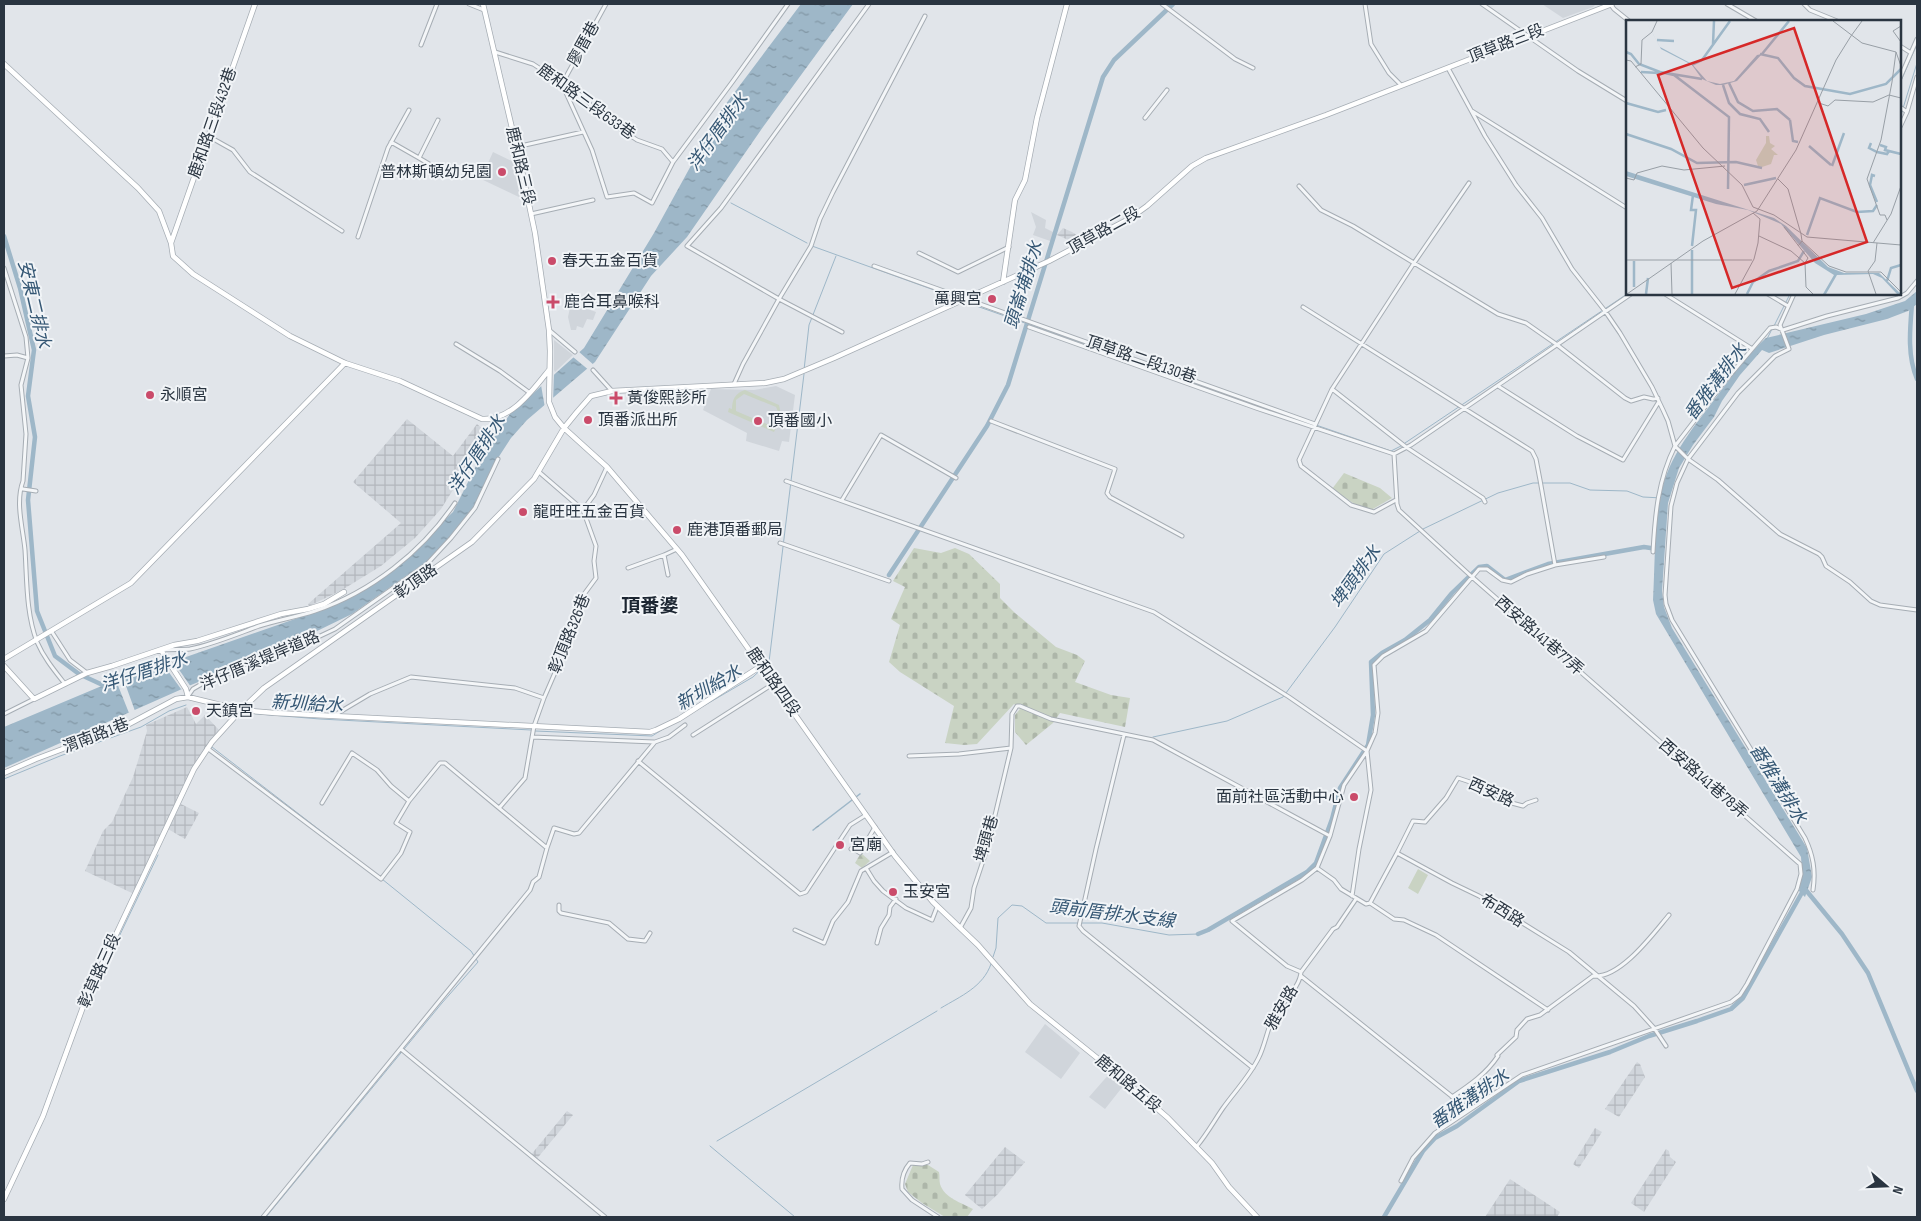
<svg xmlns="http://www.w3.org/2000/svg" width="1921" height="1221" viewBox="0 0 1921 1221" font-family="'Sofia Sans Condensed','Noto Sans TC',sans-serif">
<defs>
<pattern id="industrial-grid" width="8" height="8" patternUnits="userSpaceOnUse" patternTransform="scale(1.25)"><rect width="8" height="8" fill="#d0d5db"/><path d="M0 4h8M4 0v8" fill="none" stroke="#b3b7bd"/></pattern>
<pattern id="forest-firs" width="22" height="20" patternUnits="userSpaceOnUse" patternTransform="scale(1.25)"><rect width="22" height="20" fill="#c9d3c3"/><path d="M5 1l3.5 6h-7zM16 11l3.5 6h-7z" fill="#adb6a9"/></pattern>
<pattern id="cemetery-stones" width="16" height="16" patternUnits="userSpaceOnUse" patternTransform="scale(1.25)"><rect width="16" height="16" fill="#c9d3c3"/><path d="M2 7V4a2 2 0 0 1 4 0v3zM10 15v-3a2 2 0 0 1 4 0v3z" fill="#adb6a9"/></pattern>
<pattern id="water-ripples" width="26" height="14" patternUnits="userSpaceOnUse" patternTransform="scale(1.25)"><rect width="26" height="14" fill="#9eb7c8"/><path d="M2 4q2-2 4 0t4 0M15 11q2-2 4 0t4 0" fill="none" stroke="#8196a4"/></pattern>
</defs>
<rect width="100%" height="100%" fill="#e1e5ea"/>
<path fill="#d0d5db" d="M1542,4H1596L1593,7L1563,18Z
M493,152L518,164L523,199L481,179Z
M1031,212L1046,220L1045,228L1053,232V242L1033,235L1036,227Z
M571,303L596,312L593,320L587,319L583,328L577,326L576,330H571L568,317Z
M554,340L573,355L555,372L554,370Z
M776,386L795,395L789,442L782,441L779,451L746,441L747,433L703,410L711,389L754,390Z
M1045,1024L1080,1053L1061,1079L1025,1052Z
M1110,1073L1124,1085L1105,1109L1089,1097Z"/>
<path fill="url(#industrial-grid)" d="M1063,228L1072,232L1081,238L1073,242L1057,235Z
M407,419L453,456L477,424L488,434L441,509L415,538L381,566L342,590L309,606L308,604L401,523L353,482Z
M187,707L196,724L205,715L219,730L194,769L134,894L85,871L103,831L112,822L133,777L147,731L146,725Z
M181,804L199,813L185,839L168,829Z
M1637,1062L1640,1064L1645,1077L1619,1117L1605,1109Z
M567,1111L573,1115L535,1161L530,1156Z
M1595,1128L1602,1132L1579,1168L1573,1164Z
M1005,1147L1025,1162L998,1194L982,1209L965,1195Z
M1666,1149L1669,1151L1670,1157L1676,1162L1644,1212L1631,1203Z
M1510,1179L1560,1212L1557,1217H1485Z"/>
<path fill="#c9d3c3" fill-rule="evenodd" d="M745,390L779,405C781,414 782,420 774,426L776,428L774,432L728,412L729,408L732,409C732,400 735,393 745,390ZM744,394L776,407L779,414L777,421L769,425L736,411V400Z
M1418,869L1428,875L1418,894L1408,888Z"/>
<path fill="url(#forest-firs)" d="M861,853L870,861L862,868L855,863Z"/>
<path fill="url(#cemetery-stones)" d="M1344,473L1380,488L1392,498L1371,510L1356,505L1332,489Z
M914,548L941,553L955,548L969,554L1000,584V598L1015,613L1056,647L1077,655L1085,661L1075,682L1111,695L1130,698L1125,727L1060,713L1053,723L1026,745L1015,732V715L1020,709L1014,704L977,744L964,745L945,743L954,706L900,672L889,662L900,625L891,619L905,587L893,581Z
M913,1165H928L939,1172C940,1176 939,1180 940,1184C944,1198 962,1203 973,1209L967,1217H945L922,1203L908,1192L905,1184Z"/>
<path fill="url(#water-ripples)" d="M801,4H853L763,127L687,237L651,276L595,362L527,420L511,438L498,458L474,507L450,538L426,562L352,614L280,649L191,685L4,768V727L154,664L186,657L315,612L343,600L382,578L453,512L482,454L510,414L584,348L654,233L722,109Z
M1917,291V304L1908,311L1887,319L1824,335L1769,353L1762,350L1740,375L1722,401L1714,417L1693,445L1679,468L1668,503L1662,591L1664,607L1672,628L1807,848L1812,877L1805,897L1799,891L1802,871L1801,857L1656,614L1653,600C1655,565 1654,529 1661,494C1669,455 1694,427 1717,396C1732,376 1747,355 1766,338L1866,314L1905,301Z
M860,793L861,794L813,831L812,830Z"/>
<path fill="#e1e5ea" d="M578,351L595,366L590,371L573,357Z
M554,373L553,402L545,408L541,385Z
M171,658L191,687L181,689L160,660Z
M122,675L135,711L129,713L115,678Z"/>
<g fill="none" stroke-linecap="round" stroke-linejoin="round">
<path stroke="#9eb7c8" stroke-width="1" d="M1900,83L1917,44
M1900,118L1917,63
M731,203L807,243
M812,246L959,299
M965,302L1230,395
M1774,326L1790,294
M1767,339L1772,329
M804,370L809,325L836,256
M1316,425L1391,451L1401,446
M1405,443L1627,294
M1423,529L1498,493L1533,483H1570L1590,490L1627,491L1643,497L1662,498
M700,708L753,677L769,662L804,374
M247,713L320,719L531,730
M535,731L652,736L668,726
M1153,737L1227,721L1283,697L1335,627L1384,554L1420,531
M212,747L352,855
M4,779L60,756L141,727L169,711L186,705
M993,957L996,948L998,918L1012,905L1022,906L1046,923H1102L1169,935L1198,934
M106,964L158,855
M941,1008C961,996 983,987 991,964
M717,1141L937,1011
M710,1146L795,1217
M266,1217L442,1003L478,962L471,951L382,879"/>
<path stroke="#9eb7c8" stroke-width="4.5" d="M4,236L20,288L34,350L28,396L35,437L28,500L37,611L55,656L79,674L107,687
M1912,304C1910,328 1907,356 1917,379
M889,575L987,426L1008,385L1103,77L1114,60L1173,4
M1805,889L1842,934L1868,973L1917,1091
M1198,934L1208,930L1307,872L1316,863L1332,819L1340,788L1368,745L1373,715L1371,662L1382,653L1405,640L1430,620L1452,593L1479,567L1487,566L1505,580L1548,564L1644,547L1657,549
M1384,1217L1423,1151L1435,1138L1457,1126L1519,1081L1610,1052L1649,1036L1697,1021L1731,1009L1743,998L1804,889"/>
<defs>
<path id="street" d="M469,4L484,10
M606,4L562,84L592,150L607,197L634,193L652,203L673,162L733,81L788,4
M1162,4L1235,59L1253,68
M1365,4L1371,44L1389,73L1401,85
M1482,4L1578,71L1627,101
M1727,4L1756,21
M1804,4L1810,10L1837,21
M1611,5L1614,9L1629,21
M421,45L437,4
M1900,46L1911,53
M495,52L533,64L582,96L602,117L637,140L662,149L673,162
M1448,68L1485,136L1516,185L1542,218L1572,269L1605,311L1620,333L1652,387L1663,410L1668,421L1675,446L1688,459L1718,480L1780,534L1819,554L1822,557L1826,566L1850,582L1871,601L1880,605L1917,610
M1900,78L1917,39
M1900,107L1907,112
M1472,111L1627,208
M1145,118L1167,90
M1900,127L1907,112L1917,77
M208,136L233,150L250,172L342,231
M391,142L419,158L438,120
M516,147L583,132
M419,158L436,168
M1299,186L1321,210L1353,226L1498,314L1526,323L1556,344L1625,398L1631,401L1644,397L1653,399L1658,398
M531,214L593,200
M358,237L388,148L409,110
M919,253L958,272L1009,247
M874,266L1315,424
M4,268L26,337L28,358L21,385L26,434L23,481C15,503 23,528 25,550C27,581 26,613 37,642C44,658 54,670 65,684
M1665,294L1751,348
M1768,294L1788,306
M1794,294L1780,325L1789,349L1775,356L1738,393L1688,459L1677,483L1671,506L1665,595L1666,604L1672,620L1805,838C1813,855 1816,870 1813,890
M1303,307L1532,451L1536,459L1540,480L1555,565
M1029,327L1256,408L1394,454L1411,445L1631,294
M549,330L575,352
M842,332L779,299L687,246L721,208L869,4
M456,344L500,371L530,393
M4,356L17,355L28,358
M593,370L612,391
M734,384L743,364L779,299L811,246L820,219L833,192L925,16
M1498,386L1577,436L1623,460L1658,403
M1332,389L1406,447L1483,498L1485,502
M991,421L1115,469L1107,493L1110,497L1182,536
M1394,454L1397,504L1399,510L1472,577L1800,864L1801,874L1797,889L1747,984L1740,995L1731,1002L1522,1075L1435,1133L1413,1158L1401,1181
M786,481L1154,612L1289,697L1367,751L1371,790L1359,849L1352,896
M23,489L36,491
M842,500L881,435L956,478
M1396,500L1374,512L1351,505L1301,466L1299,460L1332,389L1414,263L1469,183
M583,510L594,495L607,467
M780,543L889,581
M1653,552C1655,515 1658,480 1675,446L1725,381L1770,328L1776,327L1783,330L1827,316L1898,298L1907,293L1917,281
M628,568L664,555
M668,575L664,555L677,549
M52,632L70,660L87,673
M164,650C172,649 182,650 190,649C214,644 237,634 259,626C278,620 297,617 315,611C371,592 422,552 455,503
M188,696L193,689L212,678L254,666L282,654L335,629L427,564L451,538L475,508L498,459
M4,714L34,699
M333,716L370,694L411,677L515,688L544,698
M693,735L773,684
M1124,735L1096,849L1079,926L1083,931L1253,1068
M532,737L654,742
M207,748L381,879L401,853L410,832L396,823L409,801L440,763H445L547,848L539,877L533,882L530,890L263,1217
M909,756L959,754L1011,748L1012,714L1017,706H1020L1051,719L1153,740L1330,836
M638,761L800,894L806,892L850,825L866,815
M322,803L352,753L377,770L391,786L409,801
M500,807L525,778L534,726L544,698L564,652L567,635L580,619V613L578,608L579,601L596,578L594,561L596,546L583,510L539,472
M547,848L554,828L574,834L579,833L655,742L669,737L685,725
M851,849L852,848L860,853L875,827
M1397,853L1413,821L1425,822L1446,798L1458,778L1485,787L1491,792L1508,802L1523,806L1527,803L1536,800
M866,868L874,881L883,891L906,908L932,920L937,907
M1317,868L1334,880L1341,889L1366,904L1370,903L1397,853L1452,883L1479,896L1569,952L1634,1006L1654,1028L1666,1046
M1370,903L1394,919L1404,920L1436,935L1548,1010
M559,905V911L561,913L609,923L628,939L645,941L650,933
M960,928L971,908L974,888L987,849L1011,748
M795,930L824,943L833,921L848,902L861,871L893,852
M877,943L881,928L889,915L890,907L896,899
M1301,972L1287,966L1232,921L1302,880L1317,868L1330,836L1344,785L1367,751L1375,733L1378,713L1374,665L1383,656L1426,631L1479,569H1487L1502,580L1511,582L1527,574L1555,565L1604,557
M1301,976L1469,1110
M401,1049L605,1217
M1452,1097C1470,1085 1486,1074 1498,1056L1497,1055L1516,1037L1517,1030L1527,1019L1540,1015L1593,976C1620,979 1653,934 1669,915
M1197,1146C1207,1134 1214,1121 1223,1108C1235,1091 1250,1076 1259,1057C1265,1045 1267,1030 1273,1018C1281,1003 1300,988 1301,972L1333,929L1337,927L1356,899
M928,1162L922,1164L910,1163C904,1170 901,1179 902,1189L912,1200L938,1217"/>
<path id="secondary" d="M483,4L522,171L535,233L549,330L550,351L549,402L555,417L564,428L607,467L682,555L895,856L933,902L978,945L1030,1004L1122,1078L1168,1118L1212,1163L1229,1187L1257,1217
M4,64L138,188L159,211L171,243L173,256L193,274L290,336L345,363L400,381L482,419C511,421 533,390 549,370
M171,243L255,4
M1003,282L1015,200L1025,180L1037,118L1067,4
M161,650L186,689L188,697
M4,659L131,583L345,363
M4,666L34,699L87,673L112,666L174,645L197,641L281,614L308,609L324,604L344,592
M4,773L36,759L129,724L176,699L188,697L241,710L275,713L650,732L656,730L679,719L761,666
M4,1199L43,1116L87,996L194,769L212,742L241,710L264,688L472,542L534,479L564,428L577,412L591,396L612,391L765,383L784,379L834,358L1049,261L1129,219L1147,206L1192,166L1206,158L1326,115L1612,4"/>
</defs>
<use href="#street" stroke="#a6adb4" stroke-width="5"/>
<use href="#secondary" stroke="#a6adb4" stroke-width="6"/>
<use href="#street" stroke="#f4f6f8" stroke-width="3"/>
<use href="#secondary" stroke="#fff" stroke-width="4.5"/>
</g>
<g fill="#ca4b6a" stroke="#f1f4f7" stroke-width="2">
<circle cx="502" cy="172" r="5"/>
<circle cx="552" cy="261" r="5"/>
<circle cx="992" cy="299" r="5"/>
<path d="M550.5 294.5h5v5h5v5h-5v5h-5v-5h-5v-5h5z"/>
<circle cx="150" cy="395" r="5"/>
<path d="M613.5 390.5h5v5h5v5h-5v5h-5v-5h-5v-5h5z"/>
<circle cx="588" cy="420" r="5"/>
<circle cx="758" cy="421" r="5"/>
<circle cx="523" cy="512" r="5"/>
<circle cx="677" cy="530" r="5"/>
<circle cx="196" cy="711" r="5"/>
<circle cx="1354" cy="797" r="5"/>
<circle cx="840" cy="845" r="5"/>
<circle cx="893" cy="892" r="5"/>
</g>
<g text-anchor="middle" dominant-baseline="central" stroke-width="4" stroke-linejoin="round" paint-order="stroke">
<g font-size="16" fill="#2a3541" stroke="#f1f4f7">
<text transform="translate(584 44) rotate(-61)">廖厝巷</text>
<text transform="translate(1506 44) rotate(-21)">頂草路三段</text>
<text transform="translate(586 102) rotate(36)">鹿和路三段633巷</text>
<text transform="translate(213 123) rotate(-71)">鹿和路三段432巷</text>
<text transform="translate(520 166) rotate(77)">鹿和路三段</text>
<text transform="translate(1104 231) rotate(-29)">頂草路二段</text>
<text transform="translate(1141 360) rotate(19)">頂草路二段130巷</text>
<text transform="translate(416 582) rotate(-35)">彰頂路</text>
<text transform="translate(570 634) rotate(-68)">彰頂路326巷</text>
<text transform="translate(1539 636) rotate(41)">西安路141巷77弄</text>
<text transform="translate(260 661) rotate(-23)">洋仔厝溪堤岸道路</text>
<text transform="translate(773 682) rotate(55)">鹿和路四段</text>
<text transform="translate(96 736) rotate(-21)">渭南路1巷</text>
<text transform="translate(1703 779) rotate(41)">西安路141巷78弄</text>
<text transform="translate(1491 793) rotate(24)">西安路</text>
<text transform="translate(987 839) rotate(-74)">埤頭巷</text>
<text transform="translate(1502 911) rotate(32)">布西路</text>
<text transform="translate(100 971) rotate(-66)">彰草路三段</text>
<text transform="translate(1282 1008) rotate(-60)">雅安路</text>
<text transform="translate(1128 1084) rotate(40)">鹿和路五段</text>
</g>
<g font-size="16" fill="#2a3541" stroke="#f1f4f7" text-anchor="start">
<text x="492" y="172" text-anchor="end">普林斯頓幼兒園</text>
<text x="562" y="261">春天五金百貨</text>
<text x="982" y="299" text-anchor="end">萬興宮</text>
<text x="564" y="302">鹿合耳鼻喉科</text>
<text x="160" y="395">永順宮</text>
<text x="627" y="398">黃俊熙診所</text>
<text x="598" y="420">頂番派出所</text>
<text x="768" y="421">頂番國小</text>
<text x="533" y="512">龍旺旺五金百貨</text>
<text x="687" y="530">鹿港頂番郵局</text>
<text x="206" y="711">天鎮宮</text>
<text x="1344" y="797" text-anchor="end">面前社區活動中心</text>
<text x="850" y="845">宮廟</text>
<text x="903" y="892">玉安宮</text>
</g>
<g font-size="18" font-style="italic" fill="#355774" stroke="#f1f4f7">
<text transform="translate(718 132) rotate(-54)">洋仔厝排水</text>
<text transform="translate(1024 285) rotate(-73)">頭崙埔排水</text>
<text transform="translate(34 304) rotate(77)">安東二排水</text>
<text transform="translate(1716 382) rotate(-53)">番雅溝排水</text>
<text transform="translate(477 455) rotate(-57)">洋仔厝排水</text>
<text transform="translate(1356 577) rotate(-54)">埤頭排水</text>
<text transform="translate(144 672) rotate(-18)">洋仔厝排水</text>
<text transform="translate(709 688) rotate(-30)">新圳給水</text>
<text transform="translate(307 704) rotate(3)">新圳給水</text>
<text transform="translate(1778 784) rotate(58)">番雅溝排水</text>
<text transform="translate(1112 914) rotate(7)">頭前厝排水支線</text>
<text transform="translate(1470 1099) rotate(-34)">番雅溝排水</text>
</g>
<g font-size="19" font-weight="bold" fill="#1c2632" stroke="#f1f4f7">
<text x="650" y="606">頂番婆</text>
</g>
</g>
<g transform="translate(1626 20)">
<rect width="275" height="275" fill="#e1e5ea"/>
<path d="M140,116H143L144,123L149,126L145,129L152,135H148L145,144L136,147L132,146L130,140L140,123Z" fill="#c9d3c3"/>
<path d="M20,1L34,27L66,44L81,61L94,64L108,61L131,35L136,34L111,61L97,65H90L76,59L66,45L35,29ZM0,151L148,198L160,206L202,247L218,253H253L275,274H271L256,258L247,254L211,255L200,274H197L208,255L189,243L155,204L122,190L90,184L0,156Z" fill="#9eb7c8"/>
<path fill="none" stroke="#9eb7c8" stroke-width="2.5" d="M31,20L48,21M87,24L88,1M0,32L5,34L13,44L34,52L76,59M134,34L152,38L168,58L179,66L224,74L260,64L275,49M136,34L163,1M66,45L76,40L104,1M15,52L33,53M34,52L48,55L103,97L102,169M103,63L112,82L127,91L151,89L164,100M97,65L103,83L114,94L134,99L143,112M0,83L32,92L40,90M164,100L167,121L172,122M0,114L45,129L71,143L110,142L136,148M245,123L243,128L251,132L261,134L263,131M254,125L260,127L259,130L275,134M183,126L205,145M206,146L218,113M249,156L246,155L244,165L251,182M118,165L150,158M181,215L194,178L231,192L247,191L251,185M66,226L70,190H65L67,175M8,241V267M261,261L265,248L275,245M20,274L22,258M66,274V230M121,274L127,262L143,251L172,241L178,231"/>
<path fill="none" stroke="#989fa6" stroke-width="1" d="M207,1L236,23L270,32L275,46M275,6L267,11L275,22M225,16L236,1M0,40L5,41L77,128L116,165L127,187L148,195L181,217L275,225M9,47L15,44L16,20L26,12L31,1M266,62L270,32M193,83L202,86L209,80L247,82L263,75L275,78M0,158L8,160L11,153L36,146L58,150L99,146M152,159L162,169L175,214L176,221L172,226M261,200L259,195H254L241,159L255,120L266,62M158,207L182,238L179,243M133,216L165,231L179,243L180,267L187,274M176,221L203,246L220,252H255L275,272M247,223L265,194L275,166M0,240H126M45,243L46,274M242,251L249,241L251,223M242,251L250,274M1,274L77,221L131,191L170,130L210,40L225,16M109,274L128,239L132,223L134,199L127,193"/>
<path fill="#d62828" fill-opacity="0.15" stroke="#d62828" stroke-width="2.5" d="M168,8L241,222L106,268L32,55Z"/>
<rect width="275" height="275" fill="none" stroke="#2a3541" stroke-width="2.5"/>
</g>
<rect width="1921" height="1221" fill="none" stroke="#2a3541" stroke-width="10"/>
<g transform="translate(1886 1186) rotate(109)" stroke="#f1f4f7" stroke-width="4" paint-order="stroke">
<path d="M0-4L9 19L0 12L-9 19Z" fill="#2a3541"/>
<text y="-8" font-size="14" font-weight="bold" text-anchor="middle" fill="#2a3541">N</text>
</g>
</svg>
